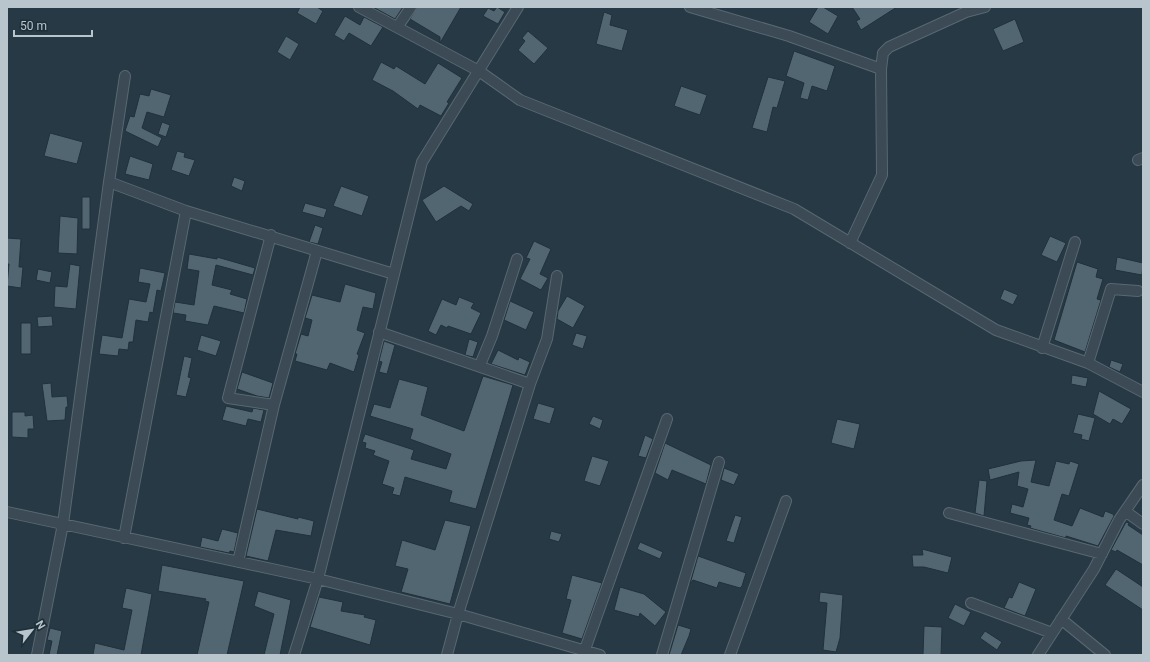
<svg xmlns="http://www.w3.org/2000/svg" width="1150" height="662" viewBox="0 0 1150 662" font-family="Roboto,sans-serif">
<rect width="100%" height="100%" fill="#263944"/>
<path fill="#526672" stroke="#21313b" d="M300,7H317L323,11L316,24L297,13Z
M373,7H403L395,19Z
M417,7H461L440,43V37L410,19Z
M497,7L505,12L498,24L483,16L488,8L494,11Z
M818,7H823L838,16L828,34L809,22Z
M852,7H897L861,30L856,21L860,19Z
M604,12L612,15L610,25L628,30L622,51L596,44Z
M345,16L360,25L364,17L383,27L371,46L349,33L344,41L334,35Z
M1015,19L1024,42L1003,51L993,29Z
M528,31L548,48L534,64L518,50L525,41L522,38Z
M286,36L299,44L290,60L277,52Z
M794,51L835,66L827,91L812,86L808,100L800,98L804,83L786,76Z
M381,62L394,69L396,66L425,84L438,63L462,78L447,102L449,103L441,116L420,105L418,109L393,91L372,80Z
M768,77L785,81L777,108L773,107L767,132L752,128Z
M681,86L707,95L700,115L674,106Z
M151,89L171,95L164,117L147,112L142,128L162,138L158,147L125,131L130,116L134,117L140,94L149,96Z
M162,122L170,125L166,137L158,134Z
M50,133L83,142L77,164L44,156Z
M177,151L185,153L184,157L195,160L189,176L171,170Z
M130,156L153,164L149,180L125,174Z
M234,177L245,181L242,191L231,186Z
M341,186L369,196L362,216L333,206Z
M444,186L473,204L469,211L461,206L436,222L422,200Z
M82,197H90V229H82Z
M305,203L327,209L324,218L302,212Z
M60,216L78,218L77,254L58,253Z
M315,225L323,228L318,244L309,242Z
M1050,236L1066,243L1057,262L1041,255Z
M7,238L21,239L19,267H23L21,288L7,286L9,264H7Z
M534,241L551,249L540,274L548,278L541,290L520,279L530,259L526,258Z
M189,254L217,259V257L255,268L253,275L216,265L212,285L232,290L230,294L247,299L244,313L214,306L208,325L185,321L186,315L173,313L175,302L194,305L199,271L187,269Z
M1117,257L1143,263L1142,275L1115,270Z
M1077,262L1098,269L1096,277L1103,279L1097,299L1101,300L1085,352L1054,340Z
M70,264L80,266L76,309L54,307L55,286L67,287Z
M140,268L165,273L161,291L157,290L153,313L150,312L148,322L136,320L133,342H129L128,350L119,349L118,356L99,354L102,335L122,338L129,299L146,302L150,284L138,282Z
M38,269L52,272L50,283L36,280Z
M345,284L376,293L373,309L363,307L357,330L365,333L357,354L359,355L354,372L330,363L327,370L295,361L297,354H295L301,334L308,336L312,320L305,318L312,295L340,302Z
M1004,289L1018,295L1013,305L1000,299Z
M567,296L585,306L573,328L557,319L558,311Z
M459,297L474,303L471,308L481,313L471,334L448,326L447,328L441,325L436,335L428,331L442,299L456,305Z
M510,301L534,312L526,330L504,320Z
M52,316L53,326L38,327L37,317Z
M21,323H31V354H21Z
M576,333L587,336L583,349L572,345Z
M201,335L221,341L216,356L197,350Z
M469,339L478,342L473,357L465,355Z
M384,341L395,345L387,374L379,372L382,362L379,361Z
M498,350L518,360L519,357L530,362L525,375L491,364Z
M184,356L192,358L188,377L191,378L186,397L176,395Z
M1111,360L1123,364L1120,372L1109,367Z
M242,372L273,383L269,398L257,396L237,389Z
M1072,375L1088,378L1086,387L1071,384Z
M483,376L513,385L476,509L449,502L452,491L405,477L400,496L392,494L394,488L382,484L389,461L373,455L375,451L365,448L366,443L362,442L365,434L414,450L411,459L446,469L451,454L410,439L413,429L370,416L374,404L390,408L399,379L428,387L421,415L464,431Z
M51,383L52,397L67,396L68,407H66L65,420L47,421L42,384Z
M1099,391L1131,409L1122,424L1113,419L1110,424L1093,414Z
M538,403L555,408L550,424L533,419Z
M226,406L252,412L253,408L264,410L261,422L248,419L246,426L222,420Z
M12,412H25V416L33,415L34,429H28V438L12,437Z
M1078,414L1095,418L1089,441L1081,439L1082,435L1073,433Z
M593,416L603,420L600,429L589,424Z
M837,419L860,424L854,449L831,443Z
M645,435L653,439L646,458L638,456Z
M665,443L711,465L706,484L672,470L668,480L655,473Z
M592,456L609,461L600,486L584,481Z
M1036,460L1031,482L1049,486L1056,461L1069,464L1070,461L1079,464L1069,496L1062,494L1054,520L1072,526L1080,508L1103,517L1105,511L1113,514L1114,516L1098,546L1066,536V538L1030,528L1031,526L1027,525L1029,518L1010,513L1012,504L1023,507L1028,489L1017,486L1019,472L990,480L988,469L1021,461Z
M724,468L739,474L734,485L721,480Z
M979,480L987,481L984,516L975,513Z
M257,509L298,519V517L314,521L311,536L276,530L268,561L246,556Z
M735,515L742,517L734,543L726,541Z
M445,520L471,526L450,604L401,592L408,569L395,566L402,540L435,550Z
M1126,522L1129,523L1128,525L1143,535V565L1117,550L1116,552L1111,550Z
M222,529L238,533L234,552L230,551L229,553L200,547L202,537L218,541Z
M551,531L562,534L559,542L549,539Z
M640,542L663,552L660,559L637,549Z
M922,549L952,557L948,573L924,567H913L912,555H923Z
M698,556L746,573L742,586L740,588L719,582L717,588L693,580L690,584Z
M162,565L244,581L227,655H197L209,602L205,601L206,599L158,591Z
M1116,569L1143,587V610L1105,585Z
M572,575L602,583L582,639L562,633L571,600L566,599Z
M1019,582L1036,589L1025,616L1004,608L1009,597L1012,598Z
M620,587L644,594L666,612L655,626L640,613L639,617L614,610Z
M126,588L152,594L141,655H93L95,643L124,650L132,610L122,608Z
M258,591L291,600L280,655H264L274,614L254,606Z
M820,592L843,595L840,638L836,652L823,650L827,603L819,602Z
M319,597L343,602L341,611L365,615L364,617L376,620L370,645L310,627Z
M955,604L971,612L964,626L948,618Z
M678,625L691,629L689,636L681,655H669Z
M924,626L942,627L941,655H923Z
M50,628L62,631L57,655H49L52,641L47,640Z
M985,631L1002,642L997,650L980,638Z"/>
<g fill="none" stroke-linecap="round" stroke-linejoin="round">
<defs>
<path id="minor" d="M359,7L479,71L520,100L794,209L996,330L1088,363L1143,392
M690,7L789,36L881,69
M398,26L411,7
M1138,160L1143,158
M109,182L186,211L394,274
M271,235L228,398L274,405
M850,243L882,175L881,69L883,53L889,47L966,12L985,7
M379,332L530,384
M1042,348L1075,242
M1088,363L1111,289L1138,291
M480,365L492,336L517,259
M1125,511L1143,524
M7,512L318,579L458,614L600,655
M949,513L1102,554
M124,538L186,211
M238,562L274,405L317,251
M971,603L1052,633
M1061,619L1105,655
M37,655L63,524L109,182L125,76
M294,655L318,579L422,162L518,7
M447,655L458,614L530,384L547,339L557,276
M583,655L667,419
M662,655L719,462
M730,655L786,501
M1038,655L1094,569L1119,520L1143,485"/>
</defs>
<use href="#minor" stroke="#596871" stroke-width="12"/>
<use href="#minor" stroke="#3b4a54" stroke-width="10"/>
</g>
<rect width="1150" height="662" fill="none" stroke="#b8c5cd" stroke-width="16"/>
<g transform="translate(32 630) rotate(59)" stroke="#1f2f39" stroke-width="3" paint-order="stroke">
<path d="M0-3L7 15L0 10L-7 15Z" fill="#b8c5cd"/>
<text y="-6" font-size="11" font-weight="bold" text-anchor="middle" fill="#b8c5cd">N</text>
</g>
<path d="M14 30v6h78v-6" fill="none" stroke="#b8c5cd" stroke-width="2"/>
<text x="20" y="30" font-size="12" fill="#b8c5cd" stroke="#1f2f39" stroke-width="3" paint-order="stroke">50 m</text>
</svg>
